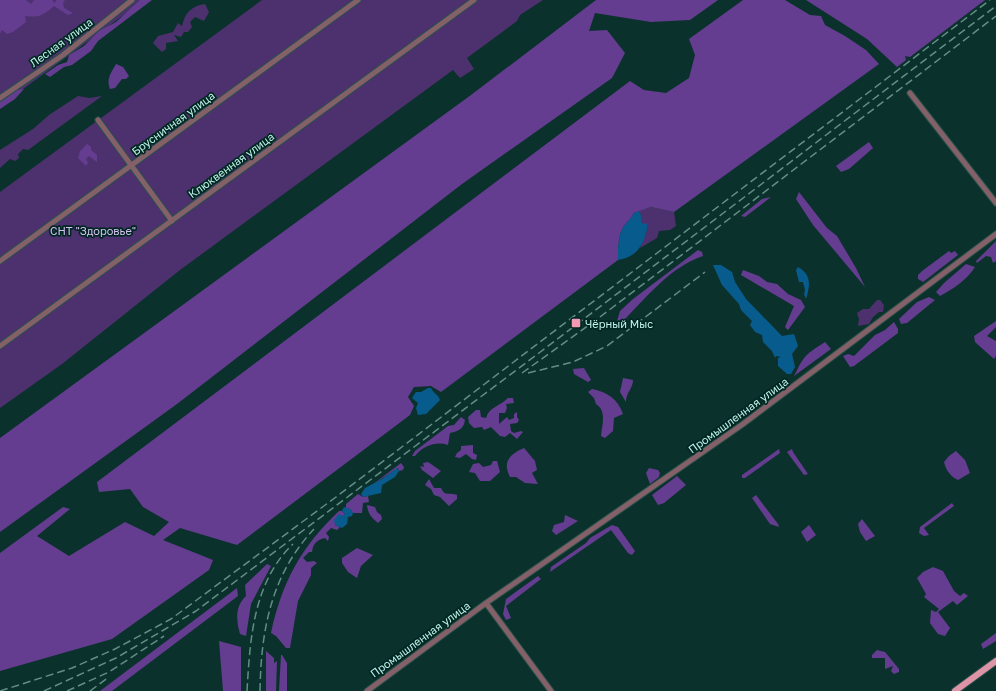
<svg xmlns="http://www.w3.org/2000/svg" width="996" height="691" viewBox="0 0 996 691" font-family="'Golos Text',sans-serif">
<rect width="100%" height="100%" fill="#0b312c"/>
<path fill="#4d316e" d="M20,0H144L0,106V15Z
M262,0H543L520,15L517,21L467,58L474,69L460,78L453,70L180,270L62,364L0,408V192Z
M205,4L209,12L204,21L195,17L190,22L192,27L188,32H184L181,37L174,35L178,41L166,43V49L162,52L153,43L158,36L173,32L178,23L182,26C185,13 191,6 205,4Z
M78,96L89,98L102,96L28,150L23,149L18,154L19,158L15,161L10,159L0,168V150L33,129L49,115Z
M651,207L674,212L676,226L670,230L659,231L657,238L640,248L646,234L648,224H640L641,215L639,211Z
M877,300H880L884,305L883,312H879L873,317L869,324L858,326L859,319L857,313L863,309H869Z"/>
<path fill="#643d90" d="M0,0H26L31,4L34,0H52L55,3L56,0H65L63,3L64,8L73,13L68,15L54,6C44,15 39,18 25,16L26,22L13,32L7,34L2,30L0,34Z
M140,0H152L98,41L91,51L72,65L64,67L50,77L45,74L58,65L67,62L69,55L84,46L99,31L116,22Z
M596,0H718L690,20L651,22L595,13L589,31L607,30L625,53L612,78L462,184L177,404L0,532V438L471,95Z
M743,0H785L810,15L821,16L825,25L845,36L866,50L879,64L674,212L651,207L634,213C631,219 628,221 624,226C618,234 618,250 618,260L441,392L431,386L414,387L408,397L414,406L410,415L237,545L180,528L163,540L213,560L209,570L112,639L0,671V553L63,507L70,509L37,536L69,556L125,522L154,536L169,522L143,507L130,489L99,492L97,482L630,81L644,90L666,93L689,78L695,55L689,39Z
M806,0H985L910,57L905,56L906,60L897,67L867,39Z
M116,64L123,67L129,76L126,79H122L115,88L110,89C106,79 111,73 116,64Z
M24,89L15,99L0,109V102L16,90Z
M869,142L873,148L849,169L841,172L836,166Z
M87,144L91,147V150L97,155V162L89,156L86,159L88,163L86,166L78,158L80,151Z
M799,192L827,228L837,236L856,268L865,287L813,225L796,199Z
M771,197L745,217L741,216L762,199Z
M996,241V261L993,263L991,257L986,256L977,263L976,261Z
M698,250L702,252L703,256C670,267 647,297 623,321H617L620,311L633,299Z
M949,251L951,253L955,251L958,255L923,282L918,279V275L922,271Z
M966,264L975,267C967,280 953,289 940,296L936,292L944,283Z
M743,270L759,276L767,282L777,284L788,294L801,300L805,307L788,330L785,327L794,306L741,275Z
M929,297L935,300L907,323L901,324L899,319L917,302Z
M996,321V327L987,336L996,341V356L994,359L975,342L974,336Z
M894,322L898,329V333L854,366L850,367L843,356L848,354L854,356L875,335L885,330Z
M825,342L831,349L794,376C797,371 799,365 802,361C808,352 816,348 825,342Z
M584,368L591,380L588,382L574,374L573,369Z
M623,378L633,380C633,389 626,392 626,402L620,392Z
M592,389C607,392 618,399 623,414L614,418L613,431L605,438L601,436C602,425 607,411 596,404L594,398L588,392Z
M508,398H513L514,403L506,404L507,408L505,413H499V424L507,417L509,420L514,418V414L517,412V417L519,420L517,423L510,424L511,431L514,433L521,431L523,432L517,439L510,433L505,437L500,436L491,427L484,430L482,427L474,428L469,423L468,417L476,410H480L481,417L486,418C489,407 500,406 508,398Z
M461,417L465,420C464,429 458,431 450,433L448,445C436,441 423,446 415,456H412L415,451L448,426L454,425Z
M473,445V453L477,455L476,460L472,459L466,454L460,458L455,457L457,453L461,450V446Z
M524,448L535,461L537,470L532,473L538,484L525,483L516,477H510C502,462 510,454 524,448Z
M779,449L780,453L745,478H742V475Z
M792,449L793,452L808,474L804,475L787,452Z
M956,451L965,460L970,473L958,480C950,476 946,470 944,462L949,456Z
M493,461H497L500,472L490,481H480L475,473L469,472L473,464L479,463L483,467L491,465Z
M428,462L441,471L433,478L422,470L420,466L424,467L423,463Z
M401,463L404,467L403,470L399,471L398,468L372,485Z
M649,468L658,470L660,473L659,477L650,484L646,473Z
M677,476L686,485L664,503L658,505L652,495Z
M429,479L434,488H441C445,497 449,492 457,495V499L449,506L440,497L434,495L431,489L425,485Z
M358,494L363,497L368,496L369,502L363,503L362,513H353L350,509L346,508V504Z
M756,495L778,524L779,527L770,524L752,498Z
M952,503L954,506L924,528L929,535L924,536L919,533L920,527Z
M367,505L375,507L377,512L381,515L382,519L378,523C371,517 368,514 367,505Z
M339,511H342L345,514L335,525L340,527L337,530L331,528L326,533L329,537L328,541L325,538C317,540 313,543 312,552H309L303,558L307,562L314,561L317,563L311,568V575L298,601L290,648H286L276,636L271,633C282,582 301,547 339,511Z
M565,515L578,521L556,535L552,531L554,525L564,522Z
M862,519L875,536L866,541L860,532L858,524Z
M612,525L618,527L635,551L632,555L628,553L611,530L550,572L551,567L586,543L590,538Z
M809,525L816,535L807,542L801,532Z
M357,548L373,555L361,566L357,578L348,572L342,563V558Z
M267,564L271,566L251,604L246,636L240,634C236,620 235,606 246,596L245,585Z
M933,567L943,571L954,591L960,596L964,593L968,596L957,605L953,601L938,612L950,628L945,636L938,634L930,623L931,610L936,612L939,609L924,597L926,594L917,578L923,572Z
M538,576L541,579L506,606L511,618L506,620L503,614L506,599Z
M237,588L238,596L112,691H100Z
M996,633V641L983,649L981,644Z
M219,641L241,647V691H223Z
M877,650L885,652L899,669V672L894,674L891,671L893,666L885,669V658H872V655Z
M266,651L274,658V663L277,661L276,691H266Z
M281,655H282L287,663V691H279Z"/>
<path fill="#085c8d" d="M639,211L641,215V223L648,224C645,243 638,257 618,260C618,250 618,234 624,226C628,221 631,219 634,213Z
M713,265H721L732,272L735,282L746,299L782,336L794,334L798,346L792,354L795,367L791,374H787L778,366V358L781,357L776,356L775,358L772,351L763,342L762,335L755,332L750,325L752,321L741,310L739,304L722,285Z
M798,267C812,275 810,286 806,299L804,294L805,290L803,282H799L796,270Z
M428,388H431C433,393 438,394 440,400L426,414L418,415L416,408L418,403L412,398L416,392H421Z
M397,468L399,471L395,477L382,485L381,493L363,497L361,494L365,488L382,479Z
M344,507L350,509L353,513L352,516L348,517L347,524L342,528L335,525L334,520L339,514L343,516L345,514L342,511Z"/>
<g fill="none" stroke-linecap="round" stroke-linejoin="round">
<defs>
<path id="minor" d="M910,93L996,203
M0,98L63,55L132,0
M98,120L172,221
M0,261L358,0
M0,346L474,0
M486,603L551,691
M367,691L486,603L743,424L996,234"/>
<path id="major" d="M955,691L996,661"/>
</defs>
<use href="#minor" stroke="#28504a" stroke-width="7"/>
<use href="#major" stroke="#28504a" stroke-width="8"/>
<use href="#minor" stroke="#846069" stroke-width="5"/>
<use href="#major" stroke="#de94a7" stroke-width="6"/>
<path stroke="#628e87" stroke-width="1.5" stroke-dasharray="8 4" stroke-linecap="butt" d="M522,373L596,320L996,16
M528,373L573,362L607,346L705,272
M0,691L72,668L115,649L171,619L336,497L990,0
M44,691L116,658L196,611L539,353L996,6
M67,691L109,672L164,636
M90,691L109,677
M247,691C250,640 253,582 293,544
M260,691C261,630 271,575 314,529"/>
</g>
<rect fill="#f19ab1" stroke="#012723" stroke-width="1.5" x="571" y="318" width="10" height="10" rx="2"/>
<g text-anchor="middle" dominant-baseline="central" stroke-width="3.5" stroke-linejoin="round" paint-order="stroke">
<g font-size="11" fill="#bff2e9" stroke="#012723">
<text transform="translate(61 42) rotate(-36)">Лесная улица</text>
<text transform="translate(173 123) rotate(-36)">Брусничная улица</text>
<text transform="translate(231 165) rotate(-36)">Клюквенная улица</text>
<text transform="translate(738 415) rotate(-36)">Промышленная улица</text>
<text transform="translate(420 639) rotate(-36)">Промышленная улица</text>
</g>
<g font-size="11" fill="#d4c2f0" stroke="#012723">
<text x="93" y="230">СНТ "Здоровье"</text>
</g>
<g font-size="11" fill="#bff2e9" stroke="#012723" text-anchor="start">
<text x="585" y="323">Чёрный Мыс</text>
</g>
</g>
</svg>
